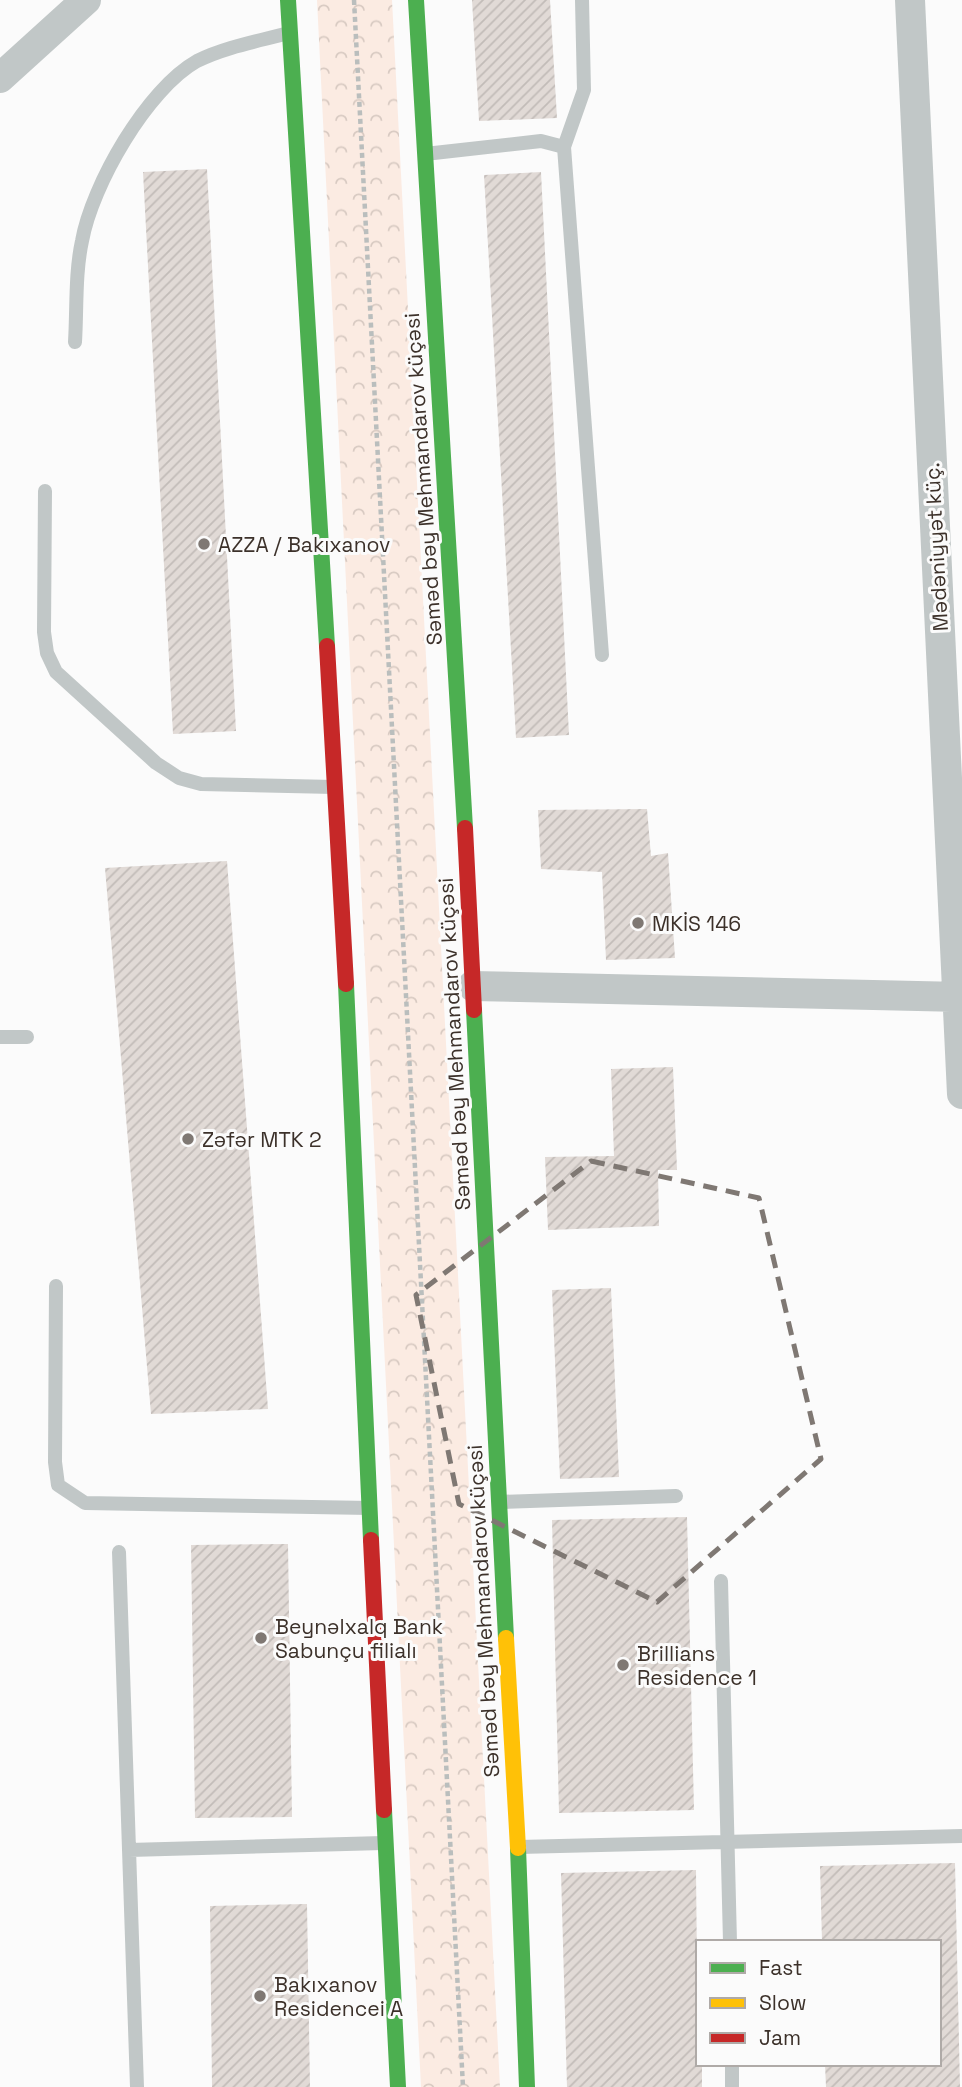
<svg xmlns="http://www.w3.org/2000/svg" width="962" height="2087" viewBox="0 0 962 2087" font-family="'Space Grotesk',sans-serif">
<defs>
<pattern id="forest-crowns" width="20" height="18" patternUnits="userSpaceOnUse" patternTransform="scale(1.75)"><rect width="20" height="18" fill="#fbebe2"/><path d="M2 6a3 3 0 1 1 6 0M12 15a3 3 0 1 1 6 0" fill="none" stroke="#d8cac2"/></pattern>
<pattern id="building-hatch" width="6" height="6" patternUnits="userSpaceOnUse" patternTransform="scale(1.75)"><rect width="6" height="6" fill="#e1dad6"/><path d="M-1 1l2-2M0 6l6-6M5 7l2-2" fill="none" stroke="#c2bcb8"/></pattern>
</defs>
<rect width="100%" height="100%" fill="#fbfbfb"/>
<path fill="url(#forest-crowns)" d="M317,0H392L500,2087H421Z"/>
<path fill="url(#building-hatch)" d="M472,0H550L557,118L479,121Z
M207,169L236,731L173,734L143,172Z
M541,172L569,735L516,738L484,175Z
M647,809L651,856L668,853L675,958L606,960L602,872L541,869L538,810Z
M227,861L268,1409L151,1414L105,868Z
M673,1067L677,1170H658L659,1226L548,1230L545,1157L614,1156L611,1069Z
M611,1288L619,1477L560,1479L552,1290Z
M687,1517L694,1810L559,1813L552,1520Z
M288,1544L292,1817L195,1818L191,1545Z
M955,1863L960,2087H826L825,2064H939V1942H822L820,1866Z
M696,1870L698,2064H702V2087H567L561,1873Z
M307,1904L310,2087H212L210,1906Z"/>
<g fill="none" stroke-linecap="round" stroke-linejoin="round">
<path stroke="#babebd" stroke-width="4.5" stroke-dasharray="5 3.5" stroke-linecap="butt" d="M354,0L463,2087"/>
<path stroke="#c1c7c7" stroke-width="14" d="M582,0L584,90L564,147L602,655
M425,154L541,141L564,147
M75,342C77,309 75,273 82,241C92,185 147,89 197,61C225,47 259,41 289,33
M45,491L44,632L47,653L56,672L156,763L179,778L201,784L334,787
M0,1037H27
M56,1286L55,1462L58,1485L85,1503L370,1508
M499,1502L676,1496
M119,1552L137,2087
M721,1581L730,1942
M519,1847L962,1836
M129,1850L383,1843
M732,2064V2087"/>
<path stroke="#c1c7c7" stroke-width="30" d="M910,0L962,1094
M0,78L86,0
M472,986L962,997"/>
<path stroke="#4caf50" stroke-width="16" d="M288,0L327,646
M416,0L465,828
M346,984L371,1540
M474,1010L506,1638
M384,1810L398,2087
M518,1848L527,2087"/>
<path stroke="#ffc107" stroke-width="16" d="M506,1638L518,1848"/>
<path stroke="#c62828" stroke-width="16" d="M327,646L346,984
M465,828L474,1010
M371,1540L384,1810"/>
</g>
<path fill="none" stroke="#7f7873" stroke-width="5" stroke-dasharray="14 9" stroke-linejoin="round" d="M591,1161L759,1198L821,1459L657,1602L459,1504L416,1295Z"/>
<g fill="#7f7873" stroke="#fbfbfb" stroke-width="2.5">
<circle cx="204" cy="544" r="7"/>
<circle cx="638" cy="923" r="7"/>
<circle cx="188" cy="1139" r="7"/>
<circle cx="261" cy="1638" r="7"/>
<circle cx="623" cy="1665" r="7"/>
<circle cx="260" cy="1996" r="7"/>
</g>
<g text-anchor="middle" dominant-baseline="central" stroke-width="6" stroke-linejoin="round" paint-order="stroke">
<g font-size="21" fill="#3c312a" stroke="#fbfbfb">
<text transform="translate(423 479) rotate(-94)">Səməd bəy Mehmandarov küçəsi</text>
<text transform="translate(936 547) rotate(-93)">Mədəniyyət küç.</text>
<text transform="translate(454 1044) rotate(-93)">Səməd bəy Mehmandarov küçəsi</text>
<text transform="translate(483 1611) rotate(-93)">Səməd bəy Mehmandarov küçəsi</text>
</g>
<g font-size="21" fill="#3c312a" stroke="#fbfbfb" text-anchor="start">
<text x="218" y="544">AZZA / Bakıxanov</text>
<text x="652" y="923">MKİS 146</text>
<text x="202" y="1139">Zəfər MTK 2</text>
<text x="275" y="1626">Beynəlxalq Bank<tspan x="275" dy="24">Sabunçu filialı</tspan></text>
<text x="637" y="1653">Brillians<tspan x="637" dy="24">Residence 1</tspan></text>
<text x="274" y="1984">Bakıxanov<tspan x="274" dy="24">Residencei A</tspan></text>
</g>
</g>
<rect x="696" y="1940" width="245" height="126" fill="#fbfbfb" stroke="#afaaa7" stroke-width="2"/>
<rect x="710" y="1963" width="35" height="10" fill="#4caf50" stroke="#afaaa7" stroke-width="2"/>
<text x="759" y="1975" font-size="21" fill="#3c312a">Fast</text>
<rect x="710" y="1998" width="35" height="10" fill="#ffc107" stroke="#afaaa7" stroke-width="2"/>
<text x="759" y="2010" font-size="21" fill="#3c312a">Slow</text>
<rect x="710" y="2033" width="35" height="10" fill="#c62828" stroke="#afaaa7" stroke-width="2"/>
<text x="759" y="2045" font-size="21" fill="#3c312a">Jam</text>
</svg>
